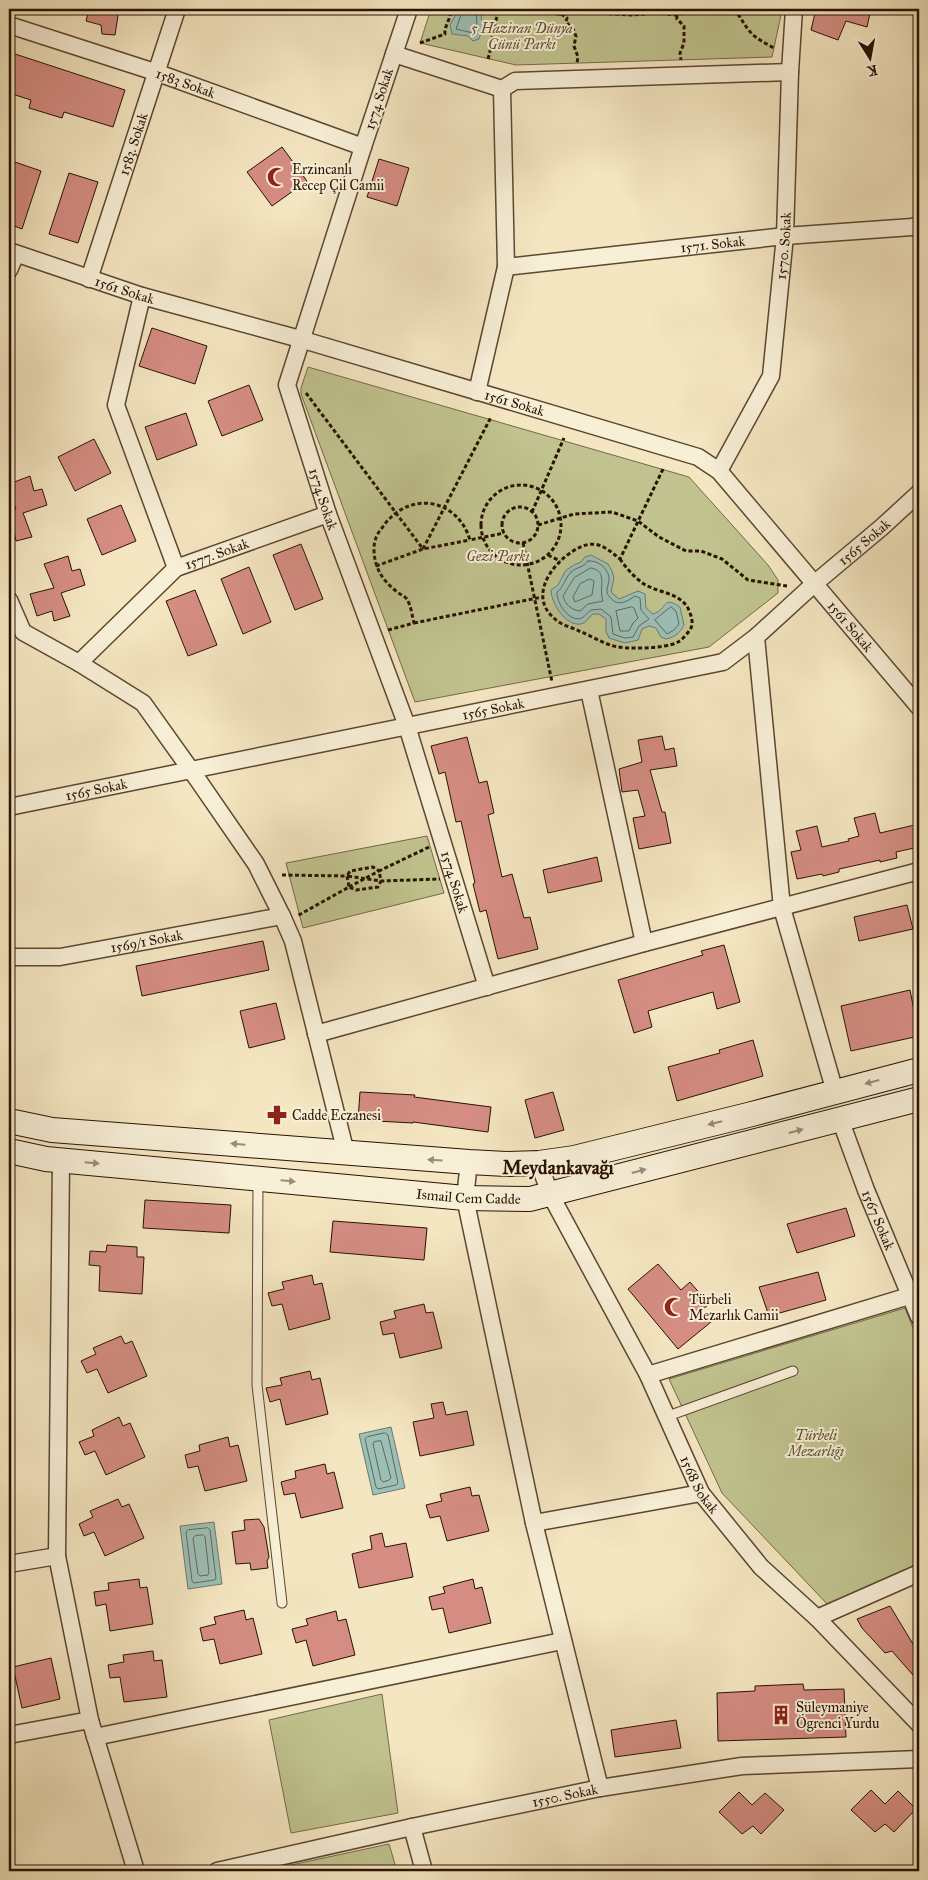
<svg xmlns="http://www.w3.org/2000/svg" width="928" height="1880" viewBox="0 0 928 1880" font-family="'IM FELL Great Primer',serif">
<rect width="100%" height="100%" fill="#f4e6c1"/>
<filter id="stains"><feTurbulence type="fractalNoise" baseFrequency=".004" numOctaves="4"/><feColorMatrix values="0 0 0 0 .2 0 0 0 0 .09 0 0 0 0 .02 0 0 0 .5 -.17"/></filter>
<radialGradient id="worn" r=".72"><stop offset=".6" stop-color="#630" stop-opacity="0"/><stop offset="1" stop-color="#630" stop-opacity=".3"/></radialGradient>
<path fill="#c0c38f" stroke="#746a48" d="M431,9H781V15L772,57L516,65L420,43Z
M308,367L689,477L768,565L778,580V593L709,647L415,702L301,394V388Z
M427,836L444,893L303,928L286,863Z
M905,1308L919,1343V1566L828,1605L722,1493L669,1379Z
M382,1694L398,1813L291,1833L269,1720Z
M389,1844L397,1871H263Z"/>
<path fill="#9cbfb6" stroke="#6e7a6d" d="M453,9H480L483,28L479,39L473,41L468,36L452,34L450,25L456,14Z
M591,555L608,564L612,571L614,578L611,592L619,599L638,591L645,594L646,608L653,614C668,609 662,595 680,607L684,625C680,633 675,637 666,639L661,637L656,628L649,626L642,629L638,640L625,643L609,638L606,631V619L599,614H593C590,616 587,621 584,623C568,630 551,604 551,590L558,585L566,570L574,565L581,562L585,557Z
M391,1427L405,1488L373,1495L359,1434Z
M214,1522L222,1584L188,1589L180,1526Z"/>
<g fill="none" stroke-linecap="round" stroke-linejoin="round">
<path stroke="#62685b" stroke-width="1" d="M458,9L461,15L456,29L473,33L477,27L476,9
M588,561C597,560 607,567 609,577C610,582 606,588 607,593C615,607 624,604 635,596L640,598L641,610L649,619L639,626L633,637L625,638L613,634L611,617L601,609L591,610C588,612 585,616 582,618C569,623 556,602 557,592C564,587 565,578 571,572C577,567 583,568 588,561Z
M591,568C609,571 598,587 603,601L588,604L580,611C571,610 565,604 563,596L574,578Z
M590,579L594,581L592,595L575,602L573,597L580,584Z
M632,607L634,608L638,618L633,623L629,631H620L616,611Z
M671,607L676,611L679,624L674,630L667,634L655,620Z
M385,1433L388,1435L398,1483L396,1485L378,1489L376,1487L365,1439L367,1437Z
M381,1441L391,1478L389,1480L383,1482L381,1480L373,1444L374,1442Z
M208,1528L210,1530L216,1579L214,1580L194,1583L192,1581L186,1532L188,1530Z
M203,1535L205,1537L209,1573L208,1575L200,1576L198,1574L193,1538L195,1536Z"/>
</g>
<path fill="#d58d83" stroke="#281200" d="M89,9H119L115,35L102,34L101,25L86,21Z
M816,9H871L867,27L846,21L838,40L811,30Z
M9,52L125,90L113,127L64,112L62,118L29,108L31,100L9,93Z
M282,147L307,181L272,206L247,172Z
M379,159L409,168L397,206L367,197Z
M12,161L41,171L22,229L9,224V172Z
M69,173L98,182L78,243L49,234Z
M152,328L207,346L195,384L139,366Z
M249,385L263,420L222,436L208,401Z
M186,413L197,445L157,460L145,427Z
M94,439L111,473L75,491L58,457Z
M30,476L34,491L42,489L47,505L23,513L32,537L16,541L14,531L9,533V510L16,509L9,492V484Z
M121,505L136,541L102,555L87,519Z
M301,544L323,599L295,610L273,555Z
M68,556L72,571L80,569L85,585L61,593L70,616L54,621L52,611L37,616L30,594L54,588L44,564Z
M249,567L271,622L243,634L221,579Z
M195,590L217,645L188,656L166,601Z
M662,736L665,750L674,748L677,766L650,770L662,812H665L671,843L639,849L633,818L645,816L638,790L622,792L619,769L642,762L638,740Z
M467,737L479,783L487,781L494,813L488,815L502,877L512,874L524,918L530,917L538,949L498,959L486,910L480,912L473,884L475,883L461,821L456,822L445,772L439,774L431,746Z
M875,813L880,833L919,824V847L896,852L897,858L880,862V860L839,869V872L823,876L822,874L797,879L791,852L801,850L796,831L817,826L822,847L849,841L848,839L859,836L854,818Z
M597,857L602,881L548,893L543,870Z
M907,905L913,929L859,941L854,917Z
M263,941L269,970L142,996L136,966Z
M724,945L740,1002L717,1009L713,992L648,1011L652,1027L634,1033L618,980L703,955L701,951Z
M910,990L919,1036L851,1051L841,1006Z
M276,1003L285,1039L249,1048L240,1011Z
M753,1040L763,1076L677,1101L668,1067L720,1053L719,1050Z
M360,1092L415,1095L414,1097L491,1107L488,1132L413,1122V1123L358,1120Z
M553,1092L564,1130L535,1138L525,1100Z
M145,1200L231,1205L229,1233L143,1228Z
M846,1208L855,1236L797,1253L787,1224Z
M333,1221L427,1228L424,1260L330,1252Z
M107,1245L137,1247V1257H144L142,1294L99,1291L100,1266L89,1265L90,1251L106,1252Z
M658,1264L681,1290L690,1282L709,1304L701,1311L711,1322L678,1349L628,1289Z
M818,1272L826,1300L769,1316L759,1287Z
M312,1275L314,1285L322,1283L330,1319L289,1330L282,1304L272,1306L268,1293L284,1289L282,1282Z
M424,1304L426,1313L433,1312L442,1348L400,1358L394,1333L383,1335L380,1322L396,1318L394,1311Z
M121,1336L125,1344L132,1341L147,1376L108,1393L97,1369L87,1373L81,1361L96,1354L93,1348Z
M310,1371L312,1380L320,1378L328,1414L286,1425L280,1399L270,1402L266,1388L282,1385L280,1378Z
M443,1402L446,1415L467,1411L474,1445L420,1456L413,1422L434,1418L431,1404Z
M119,1417L123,1426L130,1423L145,1457L106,1475L95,1451L85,1455L79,1442L94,1436L92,1430Z
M228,1437L230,1447L238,1445L247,1481L205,1491L198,1466L188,1468L185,1455L200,1451L199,1445Z
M325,1464L327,1474L334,1472L343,1508L301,1518L295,1493L284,1495L281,1482L296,1478L295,1471Z
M470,1487L472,1496L479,1495L489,1531L447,1541L440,1516L430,1518L426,1505L442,1501L440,1494Z
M118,1499L122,1507L129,1504L144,1538L105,1556L94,1532L84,1536L79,1524L93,1517L90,1511Z
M259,1519L264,1527L269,1557L267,1561L268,1568L251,1570L250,1563L236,1564L232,1532L245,1530L244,1520Z
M382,1533L385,1547L406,1543L413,1577L359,1588L352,1554L372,1549L370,1536Z
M139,1579L140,1588L147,1587L153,1624L110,1631L106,1604L96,1606L94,1592L109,1590L108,1583Z
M473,1579L475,1589L482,1587L491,1623L449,1633L443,1608L432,1610L429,1597L445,1593L443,1587Z
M890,1606L919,1654V1682L892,1651L885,1653L862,1628L857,1619Z
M244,1610L246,1620L253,1618L262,1654L220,1664L214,1639L203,1641L200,1628L216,1624L214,1617Z
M336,1611L338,1621L346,1619L355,1655L313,1666L306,1640L296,1643L292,1629L308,1625L306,1619Z
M153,1651L154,1661L162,1660L167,1697L124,1702L120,1677L110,1678L108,1665L124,1662L123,1655Z
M51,1658L60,1699L22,1708L13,1667Z
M803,1684L804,1690L844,1689L846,1737L718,1741L717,1693L755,1691V1686Z
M676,1720L681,1748L615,1757L611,1730Z
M871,1790L885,1804L898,1791L916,1809L894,1832L885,1824L875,1832L851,1810Z
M739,1792L752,1805L765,1793L784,1810L761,1834L753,1826L742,1834L719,1812Z"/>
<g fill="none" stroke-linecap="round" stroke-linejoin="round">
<defs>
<path id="service" d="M258,1181L257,1385L282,1603
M668,1416L793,1371"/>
<g id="minor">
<path id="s1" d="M409,9L363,147L287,385L328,514L407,726L487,987"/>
<path id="s2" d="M9,25L158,73L363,147"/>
<path d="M394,54L502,89L515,81L790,72"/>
<path id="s3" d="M9,251L142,296L300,339L698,457L719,471L919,707"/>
<path id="s4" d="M506,267L785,236L912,227L919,225"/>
<path d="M9,270L16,254"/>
<path id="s5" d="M89,279L177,9"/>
<path d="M142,296L116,405L176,568"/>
<path d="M477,392L506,267L502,89"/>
<path id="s6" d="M719,471L771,376L785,236L790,72L794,9"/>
<path d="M9,600L23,632L79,663L143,703L198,780L256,864L282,916L293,941L346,1153"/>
<path d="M756,637L782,908L835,1092"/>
<path id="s7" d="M79,663L176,568L328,514"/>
<path d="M589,690L644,943"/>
<path id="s8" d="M9,807L723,662L756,637L814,584L882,527L919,493"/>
<path id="s9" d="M9,957H60L282,916"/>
<path d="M316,1034L644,943L919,871"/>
<path id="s10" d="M840,1119L866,1190L919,1317"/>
<path d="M61,1160L57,1556L90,1720L136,1871"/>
<path d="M469,1162L465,1198L534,1523L600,1788"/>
<path id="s11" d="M539,1163L550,1194L648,1375L701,1493L761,1567L817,1618L919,1724"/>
<path d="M648,1375L909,1296"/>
<path d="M534,1523L701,1493"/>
<path d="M9,1564L57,1556"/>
<path d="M817,1618L919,1573"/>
<path d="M9,1735L90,1720"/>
<path d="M95,1737L562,1641"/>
<path d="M412,1827L424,1871"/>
<path id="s12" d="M217,1871L412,1827L600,1788L742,1766L919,1759"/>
</g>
<g id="secondary">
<path d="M9,1121L52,1130L469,1162L506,1164L539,1163L574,1158L748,1115L919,1070"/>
<path id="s13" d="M9,1151L46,1159L465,1198L530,1199L919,1099"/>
</g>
</defs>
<use href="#service" stroke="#5b4730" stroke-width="11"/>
<use href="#minor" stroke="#5b4730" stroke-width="19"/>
<use href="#secondary" stroke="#281200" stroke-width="26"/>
<path stroke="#281200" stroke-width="3" stroke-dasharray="4 2.5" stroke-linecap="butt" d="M500,9V10L511,12L539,10L557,14L597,13L632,15L656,13L677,15L687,12H714L736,9
M676,9L677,19L684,26V43L680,53L681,60
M734,9C740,16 743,23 748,29C754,38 765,43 774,48
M561,14L567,18L566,22L573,29L576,36L574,46L578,57L577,63
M420,43L445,34C444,25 452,19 450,9
M488,59C493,43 492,25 500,10L496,9
M306,393L423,549L491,417
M481 525a40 40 0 1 1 80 0a40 40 0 1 1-80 0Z
M502 525a18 18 0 1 1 36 0a18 18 0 1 1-36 0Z
M532,512L564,438
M538,525L574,514L612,512L638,521L659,537L686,551H701L722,559L748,580L787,586
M523,543L552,682
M548,555L560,561
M620,559C626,568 635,578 644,584C660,594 683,592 690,613C692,618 693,624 691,628C688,633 683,639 678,642C665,649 624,650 610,645C599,641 589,635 579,631C571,627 561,625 555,619C528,597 551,565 573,551C594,538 603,545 620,559L664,467
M376,566L423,549L470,540
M414,623L542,597
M388,630L414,623C412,616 411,604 406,598C403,595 399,594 396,591C382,580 374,567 374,549C374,540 377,534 382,528C407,490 457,497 470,540L504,533
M429,847L379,871L381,881L440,879
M282,875L347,876L349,887L297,916
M349,887L379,871L373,867L350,871L347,876L381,881L378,887L356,890L349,887"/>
<use href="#service" stroke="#f8efd7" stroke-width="9"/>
<use href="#minor" stroke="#f8efd7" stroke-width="16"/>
<use href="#secondary" stroke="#f8efd7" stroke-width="24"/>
</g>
<defs><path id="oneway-solid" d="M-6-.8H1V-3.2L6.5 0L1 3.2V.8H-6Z" transform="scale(1.25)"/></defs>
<g fill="#9a8c76">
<use href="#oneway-solid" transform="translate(872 1082) rotate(165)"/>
<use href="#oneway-solid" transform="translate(715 1123) rotate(166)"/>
<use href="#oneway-solid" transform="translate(796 1131) rotate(-15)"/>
<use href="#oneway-solid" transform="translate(238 1144) rotate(-175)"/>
<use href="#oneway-solid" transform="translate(435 1160) rotate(-176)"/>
<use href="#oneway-solid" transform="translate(92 1163) rotate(5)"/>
<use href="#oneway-solid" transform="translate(639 1171) rotate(-15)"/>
<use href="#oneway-solid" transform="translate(288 1181) rotate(5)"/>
</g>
<defs>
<symbol id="mosque-bare" viewBox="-9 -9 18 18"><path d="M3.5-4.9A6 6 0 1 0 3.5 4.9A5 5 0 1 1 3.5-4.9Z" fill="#8f2418" stroke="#f8efd7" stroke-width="2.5" paint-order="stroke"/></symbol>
<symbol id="pharmacy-bare" viewBox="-9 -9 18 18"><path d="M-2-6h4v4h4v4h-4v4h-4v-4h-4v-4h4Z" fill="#8f2418" stroke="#f8efd7" stroke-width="2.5" paint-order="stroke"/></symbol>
<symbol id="building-bare" viewBox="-9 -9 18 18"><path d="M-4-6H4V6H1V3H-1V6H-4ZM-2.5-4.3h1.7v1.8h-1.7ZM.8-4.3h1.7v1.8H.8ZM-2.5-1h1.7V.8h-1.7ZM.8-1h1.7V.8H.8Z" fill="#8f2418" stroke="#f8efd7" stroke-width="2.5" paint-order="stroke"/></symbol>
</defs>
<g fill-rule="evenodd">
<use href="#mosque-bare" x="263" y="163" width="28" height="28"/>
<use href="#pharmacy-bare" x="263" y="1101" width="28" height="28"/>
<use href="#mosque-bare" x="660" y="1293" width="28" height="28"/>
<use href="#building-bare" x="767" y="1701" width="28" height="28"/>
</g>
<g text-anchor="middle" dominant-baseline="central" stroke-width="4" stroke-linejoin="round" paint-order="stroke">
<g font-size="14" font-style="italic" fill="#5d5032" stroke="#f8efd7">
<text x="522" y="28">5 Haziran Dünya<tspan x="522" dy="16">Günü Parkı</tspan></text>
<text x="498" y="556">Gezi Parkı</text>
<text x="816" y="1435">Türbeli<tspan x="816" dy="16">Mezarlığı</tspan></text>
</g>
<g font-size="14" fill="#281200" stroke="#f8efd7">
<text stroke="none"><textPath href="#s2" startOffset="186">1583 Sokak</textPath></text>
<text transform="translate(379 99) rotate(-72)">1574 Sokak</text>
<text stroke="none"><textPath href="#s5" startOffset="142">1583. Sokak</textPath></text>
<text stroke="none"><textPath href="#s4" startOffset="208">1571. Sokak</textPath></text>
<text stroke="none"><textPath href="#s6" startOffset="239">1570. Sokak</textPath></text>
<text stroke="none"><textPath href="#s3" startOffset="122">1561 Sokak</textPath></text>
<text stroke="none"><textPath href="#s3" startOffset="528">1561 Sokak</textPath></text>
<text stroke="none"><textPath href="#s1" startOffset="515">1574 Sokak</textPath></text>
<text stroke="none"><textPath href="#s8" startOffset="914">1565 Sokak</textPath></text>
<text stroke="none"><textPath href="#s7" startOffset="179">1577. Sokak</textPath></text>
<text stroke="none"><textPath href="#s3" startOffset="948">1561 Sokak</textPath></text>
<text stroke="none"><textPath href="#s8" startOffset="494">1565 Sokak</textPath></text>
<text stroke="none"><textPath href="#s8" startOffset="89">1565 Sokak</textPath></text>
<text stroke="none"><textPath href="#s1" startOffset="920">1574 Sokak</textPath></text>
<text stroke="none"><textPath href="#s9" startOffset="139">1569/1 Sokak</textPath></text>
<text stroke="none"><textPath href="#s13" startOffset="462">Ismail Cem Cadde</textPath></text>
<text stroke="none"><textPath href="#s10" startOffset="108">1567 Sokak</textPath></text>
<text stroke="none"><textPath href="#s11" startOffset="360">1568 Sokak</textPath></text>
<text stroke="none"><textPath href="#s12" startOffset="356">1550. Sokak</textPath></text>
</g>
<g font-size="14" fill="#281200" stroke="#f8efd7" text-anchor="start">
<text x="292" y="169">Erzincanlı<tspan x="292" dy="16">Recep Çil Camii</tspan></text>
<text x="292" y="1115">Cadde Eczanesi</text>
<text x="689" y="1299">Türbeli<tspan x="689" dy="16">Mezarlık Camii</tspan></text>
<text x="796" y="1707">Süleymaniye<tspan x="796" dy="16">Ögrenci Yurdu</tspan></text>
</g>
<g font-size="19" font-weight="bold" fill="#281200" stroke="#f8efd7">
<text x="558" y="1167">Meydankavağı</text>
</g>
</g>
<rect width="928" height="1880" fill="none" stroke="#f4e6c1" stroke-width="30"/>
<rect x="10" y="10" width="908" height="1860" fill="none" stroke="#281200" stroke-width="2.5"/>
<rect x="15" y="15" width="898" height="1850" fill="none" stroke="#281200"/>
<g transform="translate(870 58) rotate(169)" stroke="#f8efd7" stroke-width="4" paint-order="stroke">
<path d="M0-4L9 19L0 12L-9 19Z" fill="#281200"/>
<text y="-8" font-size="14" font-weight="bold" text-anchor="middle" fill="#281200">K</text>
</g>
<rect width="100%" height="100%" filter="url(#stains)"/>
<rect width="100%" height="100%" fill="url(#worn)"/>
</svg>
